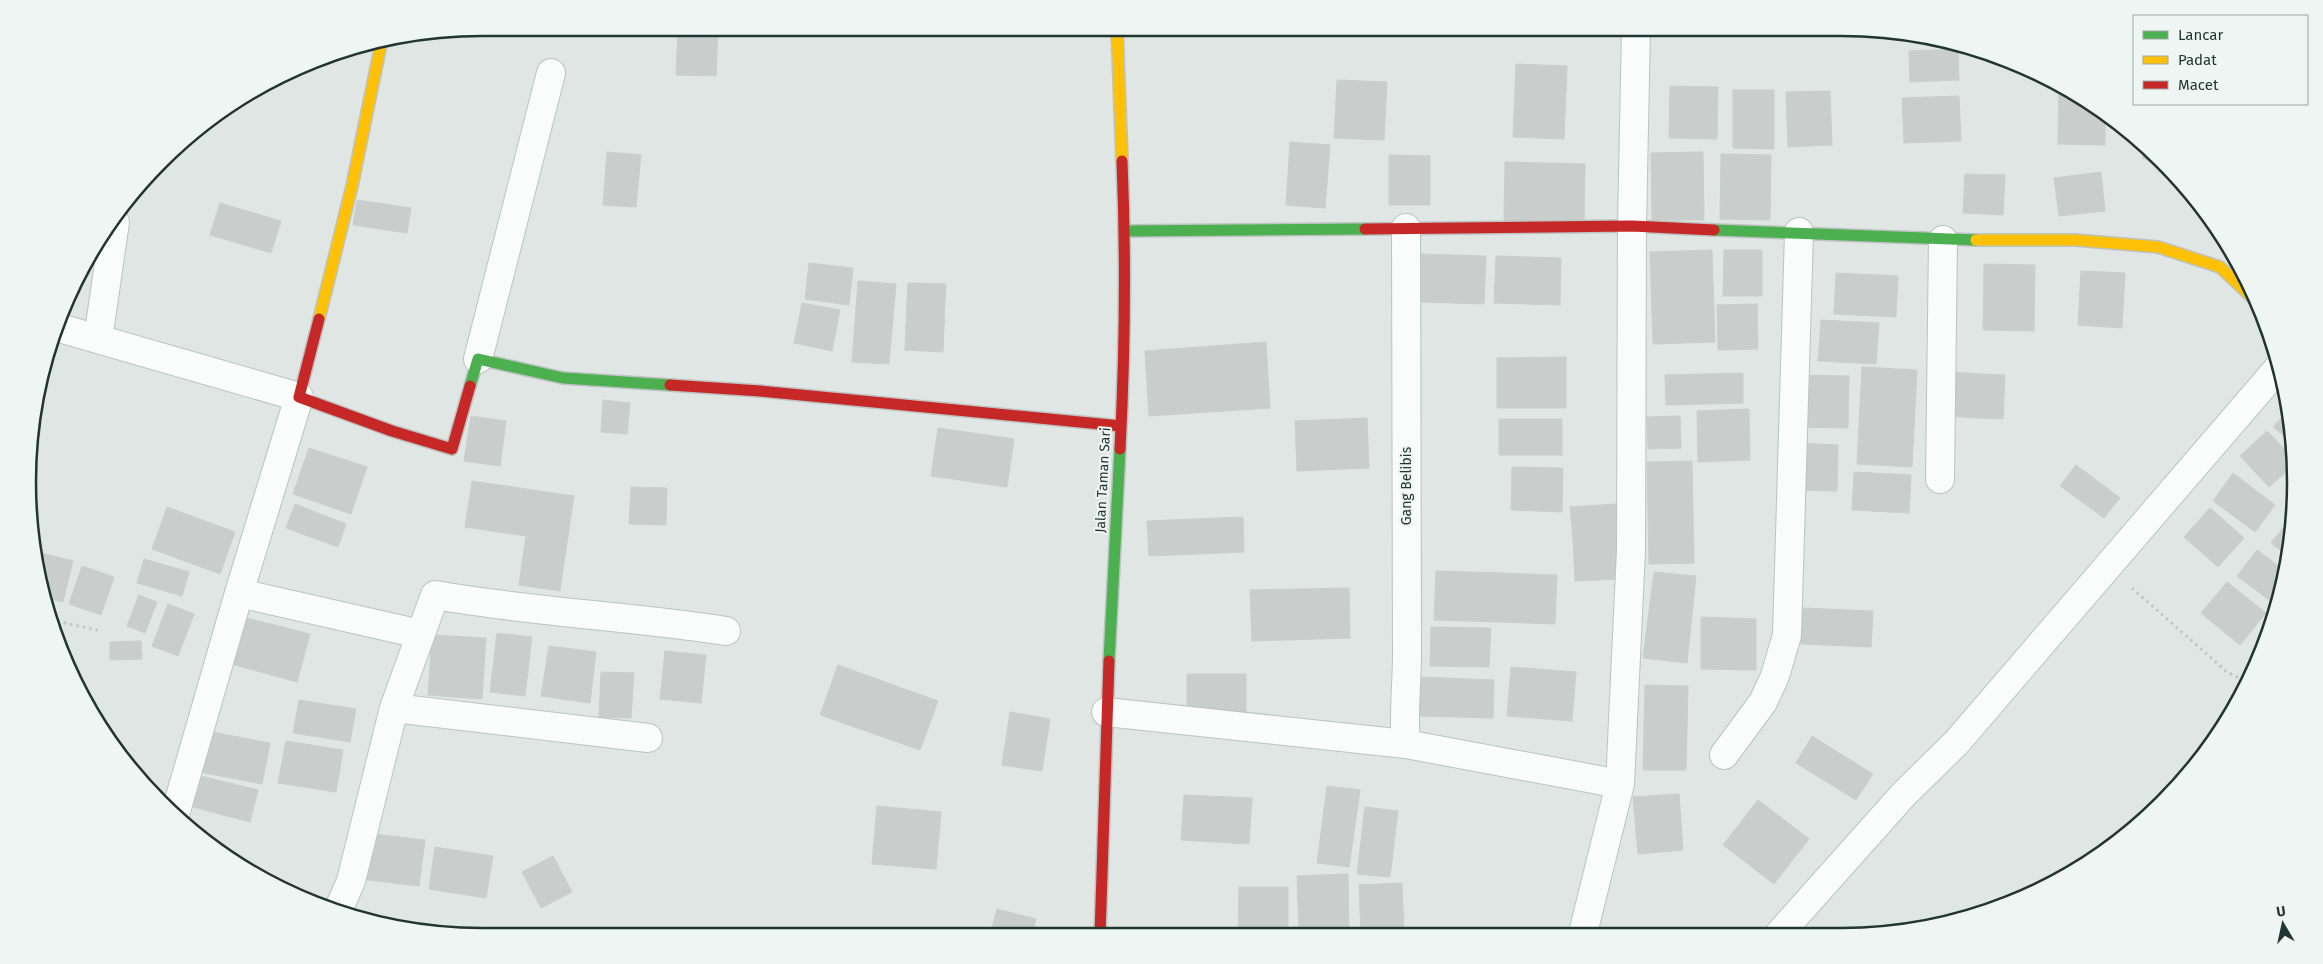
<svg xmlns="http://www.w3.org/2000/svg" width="2323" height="964" viewBox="0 0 2323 964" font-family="'Fira Sans',sans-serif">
<rect width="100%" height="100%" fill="#e0e6e3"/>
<path fill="#c9cecc" stroke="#c9cfcc" d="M678,28H718L716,76L676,75Z
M1958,49L1959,80L1910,82L1909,51Z
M1516,64L1567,66L1564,139L1513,137Z
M1337,80L1387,82L1384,140L1334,138Z
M2059,84L2068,88L2105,115V145L2058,144Z
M1670,86L1718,87L1717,139L1669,138Z
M1733,90H1774V149L1733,148Z
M1830,91L1832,145L1788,147L1786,92Z
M1959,96L1961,141L1904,143L1902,98Z
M1290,142L1330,145L1325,208L1286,205Z
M2146,146L2166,167L2142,158Z
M607,152L641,155L636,207L603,205Z
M1703,152L1704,220H1652L1651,153Z
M1721,154L1771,155L1770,220L1720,219Z
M1389,155L1430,156V205H1389Z
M1505,162L1585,164L1584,224L1504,222Z
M2101,172L2105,211L2059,216L2054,178Z
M1965,174L2005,175L2003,215L1963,213Z
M357,200L411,208L407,233L353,225Z
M220,203L281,221L271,253L210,235Z
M1712,250L1715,342L1653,344L1650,252Z
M1724,250H1762V296H1723Z
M1421,254L1486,256L1484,304L1420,302Z
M1496,256L1561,258L1560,305L1494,303Z
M809,263L853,268L849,305L805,299Z
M1984,264L2035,265L2034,331L1983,330Z
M2081,271L2125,273L2122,328L2078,325Z
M1836,273L1898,276L1896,317L1834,314Z
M858,281L896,284L889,364L852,362Z
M908,283L946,284L945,302L907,301Z
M907,301L945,302L943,352L905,350Z
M802,303L840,310L832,351L794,343Z
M1757,304L1758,349L1718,350L1717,305Z
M1821,320L1879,323L1876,364L1818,361Z
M1266,342L1270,408L1149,416L1145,351Z
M1566,357V408H1497V358Z
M1862,367L1917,370L1912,467L1857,464Z
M1951,372L1979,374L1977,418L1949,416Z
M1743,373V403L1666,405L1665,375Z
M1979,374L2005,375L2003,419L1977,418Z
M1796,375L1849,376L1848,428L1795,427Z
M603,400L630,403L627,434L601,432Z
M1749,409L1750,460L1698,462L1697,411Z
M2288,410L2293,443L2273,427Z
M471,416L506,421L500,466L464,461Z
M1680,416L1681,448L1648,449L1647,417Z
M1367,418L1369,468L1297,471L1295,421Z
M1499,419H1562V455H1499Z
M938,428L1014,439L1007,487L931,476Z
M2267,431L2294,459V465L2269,487L2240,456Z
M1795,443L1838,445L1837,491L1793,490Z
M309,448L367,467L351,514L293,494Z
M1692,461L1694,563L1649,564L1647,462Z
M2076,465L2120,498L2104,518L2060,486Z
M1512,467L1563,468L1562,512L1511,510Z
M1854,472L1911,475L1909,513L1852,510Z
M2233,473L2275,505L2255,532L2213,501Z
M472,481L533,490L526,536L465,527Z
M631,487L667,488L666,525L629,524Z
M533,490L574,496L567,542L526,536Z
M295,504L346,524L338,547L286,528Z
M1616,504L1618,538L1573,540L1570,507Z
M167,507L235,532L220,574L152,549Z
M2210,508L2244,538L2218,567L2184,537Z
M1243,517L1244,552L1149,556L1147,521Z
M2292,517V541L2288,556L2271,543Z
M526,536L567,542L560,591L519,585Z
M1618,538L1621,579L1575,581L1573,540Z
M2257,550L2285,571L2280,592L2272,602L2237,576Z
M38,552L73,561L63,602L44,597L36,571Z
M144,559L189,572L182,596L137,583Z
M82,566L114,577L101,615L69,604Z
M1436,571L1501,573L1499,622L1434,620Z
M1654,572L1696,576L1687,663L1643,658Z
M1501,573L1557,575L1555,624L1499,622Z
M2227,582L2266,613L2240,645L2201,613Z
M1349,588L1350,638L1252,641L1250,590Z
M139,595L157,602L145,633L127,626Z
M168,604L194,614L178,656L152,646Z
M1803,608L1873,611L1871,647L1801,644Z
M239,616L310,634L297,682L227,663Z
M1701,617L1756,619V670L1701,669Z
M1431,627L1491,628L1489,667L1430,666Z
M497,633L532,637L525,696L490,692Z
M432,635L486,638L482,699L428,695Z
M141,641L142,659L110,660V642Z
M549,646L596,652L590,703L541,696Z
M665,651L706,655L701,703L660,699Z
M838,665L938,701L920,750L820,715Z
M1511,667L1576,672L1572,721L1507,716Z
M601,672L634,673L631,718L599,717Z
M1187,674H1246V712H1187Z
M1420,677L1494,680L1493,718L1419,716Z
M1645,685L1688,686L1686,770H1643Z
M299,700L356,709L350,742L293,733Z
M1010,712L1050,719L1042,771L1002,765Z
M207,731L270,743L262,784L200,772Z
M1812,736L1873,774L1856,800L1796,763Z
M286,741L343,750L336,792L278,783Z
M201,776L258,790L250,822L193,807Z
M1327,786L1360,790L1349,867L1317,863Z
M1679,794L1683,850L1638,854L1633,797Z
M1184,795L1252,798L1249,844L1181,840Z
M1758,800L1809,839L1774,884L1723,845Z
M877,806L941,812L936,869L872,864Z
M1365,807L1398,811L1390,877L1357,874Z
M365,833L425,840L419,886L360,879Z
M435,847L493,856L486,898L429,889Z
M553,856L572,892L541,908L522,872Z
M1348,874L1349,934H1299L1297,876Z
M1402,883L1404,934H1361L1359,885Z
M1239,887H1288V934H1238Z
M997,909L1036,919L1032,935H990Z"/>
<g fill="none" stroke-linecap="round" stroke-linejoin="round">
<defs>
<path id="street" d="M56,327L299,397L239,593L176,811
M98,339L115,222
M478,359L551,73
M1940,479L1943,240
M239,593L420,634
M394,708L648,738
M1106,712L1406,744L1620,784
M1406,744C1403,714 1407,684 1407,654L1406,228
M1724,755L1763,702L1775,676L1787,635L1799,232
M337,913L351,881L394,708L435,595C532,612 629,616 726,631
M1583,933L1620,784L1631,550L1632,226L1636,28
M1780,933L1904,794L1956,743L2280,366"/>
<path id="fast" d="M1714,230L1976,240
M1125,231L1365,229
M470,386L478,359L563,378L670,385
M1109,661L1120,449"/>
<path id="slow" d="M1117,28L1122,161
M1976,240H2075L2158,247L2220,267L2257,302
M319,319L352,186L381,44"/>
<path id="jam" d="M1365,229L1632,226L1714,230
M319,319L299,397L392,431L452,449L470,386
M670,385L760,391L1121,426
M1120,449C1125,353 1126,257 1122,161
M1100,935L1109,661"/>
</defs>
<use href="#street" stroke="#bdc3c0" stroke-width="30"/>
<use href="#fast" stroke="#bdc3c1" stroke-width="14"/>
<use href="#slow" stroke="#bdc3c1" stroke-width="14"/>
<use href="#jam" stroke="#bdc3c1" stroke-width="14"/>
<path stroke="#bfc7c5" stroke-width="3" stroke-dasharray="2.5 4" stroke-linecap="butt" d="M2132,588L2227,672L2241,679L2247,678
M51,620L102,631"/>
<use href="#street" stroke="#fafbfb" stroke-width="28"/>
<use href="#fast" stroke="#4caf50" stroke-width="11"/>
<use href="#slow" stroke="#ffc107" stroke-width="11"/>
<use href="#jam" stroke="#c62828" stroke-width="11"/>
</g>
<g text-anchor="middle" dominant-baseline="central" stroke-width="4" stroke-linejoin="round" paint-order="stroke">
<g font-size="14" fill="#213630" stroke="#eef5f2">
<text transform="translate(1103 480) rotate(-87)">Jalan Taman Sari</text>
<text transform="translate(1406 486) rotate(-90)">Gang Belibis</text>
</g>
</g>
<path d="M0 0H2323V964H0ZM482 36H1841A446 446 0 0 1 2287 482V482A446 446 0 0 1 1841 928H482A446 446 0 0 1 36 482V482A446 446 0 0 1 482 36Z" fill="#eef5f2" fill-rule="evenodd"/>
<path fill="none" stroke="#213630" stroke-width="2.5" d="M482 36H1841A446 446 0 0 1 2287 482V482A446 446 0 0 1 1841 928H482A446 446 0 0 1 36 482V482A446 446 0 0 1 482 36Z"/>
<rect x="2133" y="15" width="175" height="90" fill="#eef5f2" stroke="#9ca9a4"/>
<rect x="2143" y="31" width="25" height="8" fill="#4caf50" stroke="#9ca9a4"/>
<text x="2178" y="40" font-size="15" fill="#213630">Lancar</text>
<rect x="2143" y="56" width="25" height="8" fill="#ffc107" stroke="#9ca9a4"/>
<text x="2178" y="65" font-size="15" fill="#213630">Padat</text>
<rect x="2143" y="81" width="25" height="8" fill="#c62828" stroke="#9ca9a4"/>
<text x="2178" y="90" font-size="15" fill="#213630">Macet</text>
<g transform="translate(2283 924) rotate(351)" stroke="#eef5f2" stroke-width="4" paint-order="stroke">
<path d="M0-4L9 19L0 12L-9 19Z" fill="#213630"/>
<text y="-8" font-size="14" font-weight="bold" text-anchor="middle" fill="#213630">U</text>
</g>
</svg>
